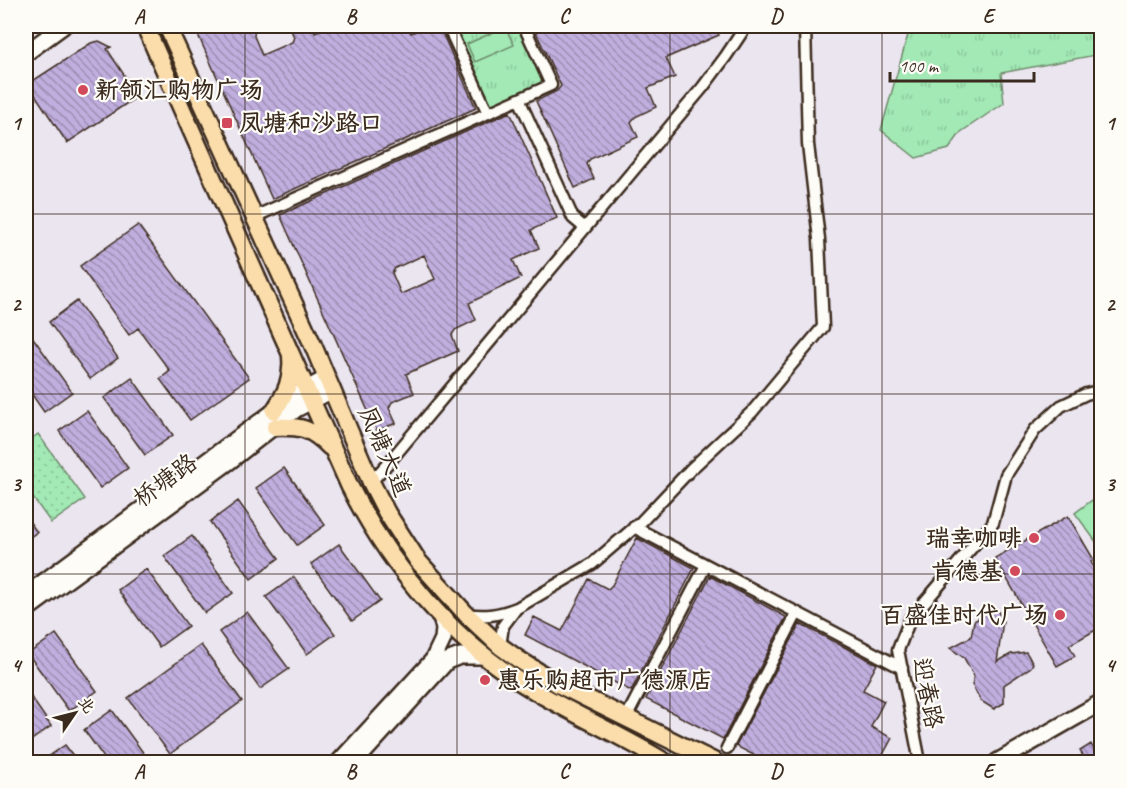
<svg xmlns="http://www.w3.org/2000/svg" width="1127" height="788" viewBox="0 0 1127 788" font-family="Caveat,'LXGW WenKai TC',sans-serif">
<defs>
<pattern id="grass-dots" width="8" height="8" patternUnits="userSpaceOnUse" patternTransform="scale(1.5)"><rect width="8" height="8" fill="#a2e9b5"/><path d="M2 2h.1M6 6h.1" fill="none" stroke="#8cc89b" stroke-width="1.8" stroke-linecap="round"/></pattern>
<pattern id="park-tufts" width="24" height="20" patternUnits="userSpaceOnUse" patternTransform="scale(1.5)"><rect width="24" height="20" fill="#a2e9b5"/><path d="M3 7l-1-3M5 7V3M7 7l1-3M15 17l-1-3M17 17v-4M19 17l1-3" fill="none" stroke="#8cc89b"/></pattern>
<pattern id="building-back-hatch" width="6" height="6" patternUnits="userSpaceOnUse" patternTransform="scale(1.5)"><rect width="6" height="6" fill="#c0aede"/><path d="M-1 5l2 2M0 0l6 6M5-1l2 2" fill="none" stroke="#9d8eb3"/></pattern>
</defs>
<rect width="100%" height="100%" fill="#ebe5f0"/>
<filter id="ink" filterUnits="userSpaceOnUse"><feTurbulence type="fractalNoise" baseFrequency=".0167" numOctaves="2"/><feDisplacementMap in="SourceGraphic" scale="12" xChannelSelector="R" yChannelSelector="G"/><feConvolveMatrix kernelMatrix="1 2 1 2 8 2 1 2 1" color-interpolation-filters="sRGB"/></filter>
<g filter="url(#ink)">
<path fill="url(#grass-dots)" stroke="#6e8a6a" stroke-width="1.5" d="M38,434L85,499L51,523L26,488V443Z"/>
<path fill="url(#park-tufts)" stroke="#6e8a6a" stroke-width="1.5" d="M453,26H519L545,82L490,107Z
M927,26H1092L1101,46V54L1001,73L1004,103L961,132L949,149L916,158L881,130L909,31Z"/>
<path fill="#a2e9b5" stroke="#6e8a6a" stroke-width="1.5" d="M505,27L514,45L475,62L467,44Z
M1092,500L1101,512V545L1099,546L1075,513Z"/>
<path fill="url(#building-back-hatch)" stroke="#3b2a1e" stroke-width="1.5" fill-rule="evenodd" d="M194,26H255L254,36L262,55L292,42L294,37L289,26H312L315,32L329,26H407L411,33L428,26H439L476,108L272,199Z
M533,26H588L591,32L605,26H683L687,33L704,26H715L719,35L666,58L675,77L648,88L656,107L635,117L631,122L638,137L590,159L587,164L594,179L575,188L536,101L557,91L561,86Z
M99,41L111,47L107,49L138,96L67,143L28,84L91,43Z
M510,112L557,218L531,230L539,248L513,260L521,278L469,303L476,320L455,330L452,335L458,351L406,374L414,393L392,402L389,408L396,423L377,431L280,215ZM424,255L435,279L401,294L392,273L395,268Z
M138,225L249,378L190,420L160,379L170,371L138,328L129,335L80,266Z
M77,301L118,358L90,379L49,322Z
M31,335L72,392L44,412L26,386V339Z
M132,378L173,435L145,455L104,398Z
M87,411L128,468L100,488L59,431Z
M284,468L325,525L297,545L256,488Z
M238,501L279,558L251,579L210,522Z
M1068,516L1094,560L1091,562L1101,581V627L1069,645L1075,656L1057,666L995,558Z
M26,517L37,532L26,540Z
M192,536L233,593L205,613L164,556Z
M637,538L694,568L631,691L525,635L534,617L562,631L589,579L608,589L612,585Z
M339,544L380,601L352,621L311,564Z
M146,569L188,626L159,647L118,590Z
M710,576L786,617L723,739L646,699Z
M294,577L335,634L307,654L266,597Z
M990,607L996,608L1003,621L997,662L1011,654L1026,652L1033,663L1031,667L1004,685V703L994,709L981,701L972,685L974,676L964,658L950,648L971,637L974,621L978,619L980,613Z
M247,612L289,669L260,689L219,632Z
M800,624L877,664L863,690L884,701L871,727L892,738L879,762H767L736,746Z
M56,634L97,691L69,711L28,654Z
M201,645L242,701L170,754L128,698Z
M26,690L51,726L26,744Z
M112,710L150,762H107L84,730Z
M1091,744L1101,762H1087L1080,751Z
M65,745L78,762H41Z"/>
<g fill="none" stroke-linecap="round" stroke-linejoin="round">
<defs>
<path id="street" d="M448,26L488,113
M519,99L573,218L585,228
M254,217L551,85L524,26
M371,482L390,461L703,87L726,56L746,26
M634,527L902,668
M466,614C485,617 499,615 517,608L592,564L641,522L691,469L752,412L823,327L819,239L808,144L805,26
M500,646L503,626L515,610
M626,718L706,565
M727,748L797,613
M920,762L898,650L910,619L993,523L1006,475L1035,430L1061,406L1086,394L1102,390"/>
<path id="secondary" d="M26,53L63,26
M26,595L299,393L327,378
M26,610L227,463L296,409L332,390
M339,762L433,660L443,639L444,629L441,616
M355,762L447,661L460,656H485
M997,762L1102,702"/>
<path id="primary" d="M145,26L350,487C391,568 452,641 530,688C574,715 621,735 665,762
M167,26L312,343L371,482L387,513L418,561L466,614L500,646L518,659L558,684L715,762
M274,411C286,394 293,378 291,357
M275,427C301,426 311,428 330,447"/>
</defs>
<use href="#street" stroke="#3b2a1e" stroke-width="15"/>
<use href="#secondary" stroke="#3b2a1e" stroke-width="20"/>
<use href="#primary" stroke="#3b2a1e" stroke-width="21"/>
<use href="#street" stroke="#fdfcf7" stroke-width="10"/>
<use href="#secondary" stroke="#fdfcf7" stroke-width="15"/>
<use href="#primary" stroke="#faddab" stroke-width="16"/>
</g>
</g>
<path fill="none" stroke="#3b2a1e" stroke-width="1.5" stroke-opacity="0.55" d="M245,26V762M457,26V762M670,26V762M882,26V762M26,214H1102M26,394H1102M26,574H1102"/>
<g fill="#d1495b" stroke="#fdfcf7" stroke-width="2">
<circle cx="83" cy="90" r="6"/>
<rect x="221" y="117" width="12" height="12" rx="3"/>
<circle cx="1034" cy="538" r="6"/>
<circle cx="1015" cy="571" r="6"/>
<circle cx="1060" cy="615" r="6"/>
<circle cx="485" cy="680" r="6"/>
</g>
<g text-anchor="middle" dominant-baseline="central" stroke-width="4.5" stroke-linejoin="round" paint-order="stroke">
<g font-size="24" font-weight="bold" fill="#3b2a1e" stroke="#fdfcf7" text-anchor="start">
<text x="95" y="90">新领汇购物广场</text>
<text x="239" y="123">凤塘和沙路口</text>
<text x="1022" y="538" text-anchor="end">瑞幸咖啡</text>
<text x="1003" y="571" text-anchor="end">肯德基</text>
<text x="1048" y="615" text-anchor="end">百盛佳时代广场</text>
<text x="497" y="680">惠乐购超市广德源店</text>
</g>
<g font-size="24" fill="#3b2a1e" stroke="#fdfcf7">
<text transform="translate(385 451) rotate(66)">凤塘大道</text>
<text transform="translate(165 480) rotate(-36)">桥塘路</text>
<text transform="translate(928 693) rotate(79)">迎春路</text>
</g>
</g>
<rect width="1127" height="788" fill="none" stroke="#fdfcf7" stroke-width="66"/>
<g transform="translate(75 713) rotate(55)" stroke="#fdfcf7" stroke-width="4.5" paint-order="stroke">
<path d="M0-4.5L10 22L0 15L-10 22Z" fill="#3b2a1e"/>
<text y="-9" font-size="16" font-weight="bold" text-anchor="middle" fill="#3b2a1e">北</text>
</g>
<path d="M890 72v9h144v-9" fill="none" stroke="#3b2a1e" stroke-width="3"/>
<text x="899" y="72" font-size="18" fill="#3b2a1e" stroke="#fdfcf7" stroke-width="4.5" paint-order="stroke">100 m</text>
<rect x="33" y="33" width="1061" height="722" fill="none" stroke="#3b2a1e" stroke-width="2"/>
<g font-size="20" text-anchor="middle" font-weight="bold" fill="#3b2a1e">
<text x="139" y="23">A</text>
<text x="351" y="23">B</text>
<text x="564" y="23">C</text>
<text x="776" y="23">D</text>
<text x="988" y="23">E</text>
<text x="16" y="130">1</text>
<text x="1110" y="130">1</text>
<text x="16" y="311">2</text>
<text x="1110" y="311">2</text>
<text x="16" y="491">3</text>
<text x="1110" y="491">3</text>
<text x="16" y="672">4</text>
<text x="1110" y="672">4</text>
<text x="139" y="778">A</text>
<text x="351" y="778">B</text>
<text x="564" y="778">C</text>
<text x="776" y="778">D</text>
<text x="988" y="778">E</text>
</g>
</svg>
